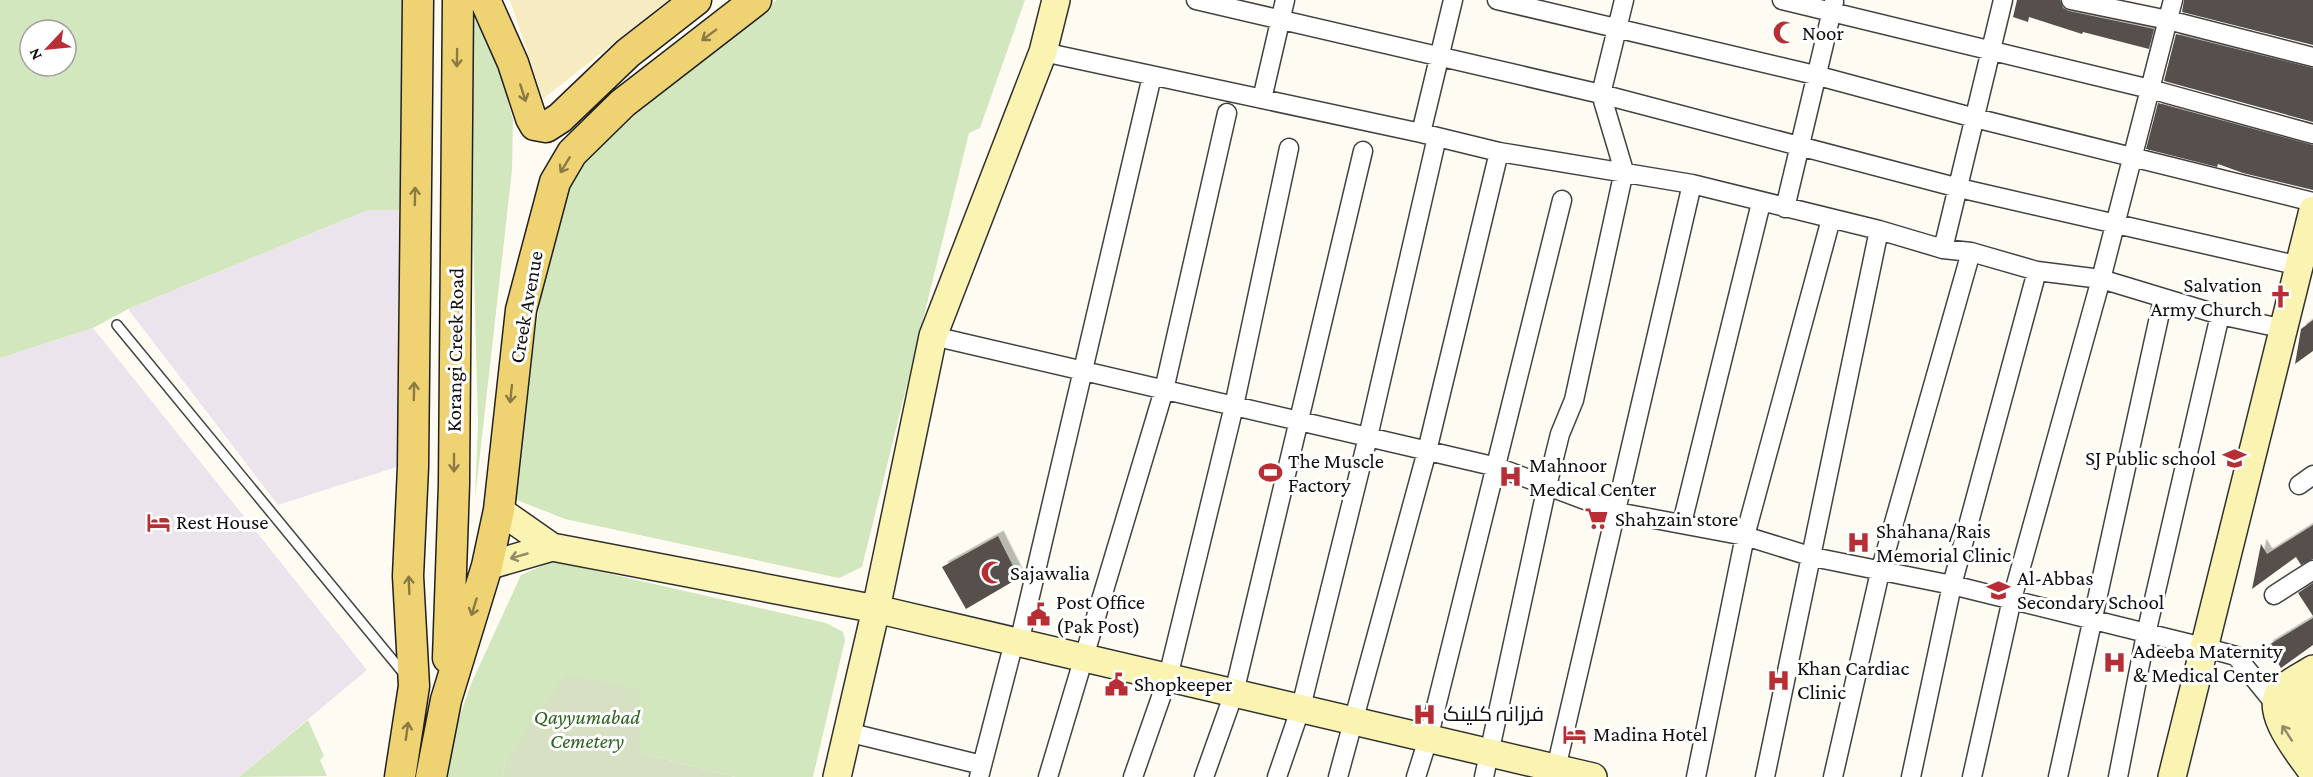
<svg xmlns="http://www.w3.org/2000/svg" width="2313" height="777" viewBox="0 0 2313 777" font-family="'Crimson Pro',Cairo,serif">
<defs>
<filter id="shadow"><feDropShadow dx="5.5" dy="-5.5" stdDeviation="0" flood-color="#0004"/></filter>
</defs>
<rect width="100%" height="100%" fill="#fefcf2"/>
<path fill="#ece4ed" d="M368,210H399L406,464L278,505L128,309Z
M93,328L367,670L239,777H0V358Z"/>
<path fill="#d2e7bd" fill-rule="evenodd" d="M0,0H411L399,210H368L128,309L93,328L0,358ZM30,30H66V66H30Z
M777,0H1025L980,128L969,133L862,567L839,578L565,519L509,497L553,221L578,167L661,85Z
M467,7L492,42L513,120L512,170L475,499L478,424Z
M553,561L826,623L843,632L845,640L813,777H735L641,753L505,763L503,777H448L455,729L471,684L521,575Z
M308,720L324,756L320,760L327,776L239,777Z"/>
<path fill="#f7ecc1" d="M510,0H668L543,99Z"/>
<path fill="#d6e0c3" d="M565,675L639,689L641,753L735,777H503L505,763Z"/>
<path fill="#57504c" filter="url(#shadow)" d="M2017,0H2060L2063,8L2069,11L2154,29L2149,49L2083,32L2082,34L2029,17L2028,22L2013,17Z
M2184,0H2313V45L2182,12Z
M2176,34L2313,68V122L2164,81Z
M2158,103L2313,145V190L2243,173L2218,164L2217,167L2146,149Z
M2313,320V351L2295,364L2301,329Z
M2313,525V559L2301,565L2296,557L2252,589L2261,544L2267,554Z
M998,536L1019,578L966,609L942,567Z
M2313,583V616L2298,593Z
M2313,618V645L2281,668L2267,646Z"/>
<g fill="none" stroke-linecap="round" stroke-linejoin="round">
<defs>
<path id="lane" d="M117,325L405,675"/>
<path id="street" d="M1196,0L1601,94L1959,188L2300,266
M1497,0L1815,75L1975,118L2313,202
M1782,0L2150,89L2313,134
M2071,0L2168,20L2313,57
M1043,52L1421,133L1499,152L1692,184L1879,230L1943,249L1971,252L2037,271L2101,279L2220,315L2285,329
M1262,99L1285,0
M1421,133L1453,0
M1785,208L1834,2
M1943,249L2003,0
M933,336L1497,467L1617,512L1745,536L1813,557L1952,585L2203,647L2236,656L2271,699L2285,703
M2299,485L2313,475
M1682,523L1761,203
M2274,595L2313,570
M1019,643L1152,76
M847,732L982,765
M979,777L1014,642
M1048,777L1164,390L1227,113
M1133,777L1168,677L1234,406L1289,148
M1204,777L1234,693L1363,151
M1277,777L1301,707L1368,437L1437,137
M1338,777L1427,451L1499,152
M1416,777L1428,739L1562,200
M1484,777L1547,486L1560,434L1574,400L1624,171L1601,94L1624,0
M1554,777L1692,184
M1696,777L1745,536L1831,219
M1765,777L1879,230
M1833,777L1880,572L1971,252
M1911,777L1952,585L2037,271
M1972,777L2012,599L2101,279L2173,0
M2058,777L2163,299
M2118,777L2146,634L2220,315"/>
<path id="secondary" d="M499,510L552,547L876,609L1593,777
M487,566L552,547
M2313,669C2304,675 2289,682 2281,690C2263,712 2301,755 2313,773
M2313,688L2299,705V712L2313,736
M837,777L876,609L933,336L1043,52L1056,0
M2172,777L2313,210"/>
<path id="primary" d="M485,0L513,63L531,118L535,125L546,127L560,118L628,53L696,0
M448,658L454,484L458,0
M400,777L414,686L408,576L413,467L418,0
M431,777L446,700L487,566L499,510L521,310L555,182L572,153L623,103L756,0"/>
</defs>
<use href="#lane" stroke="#424242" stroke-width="12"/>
<use href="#street" stroke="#424242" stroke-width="21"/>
<use href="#secondary" stroke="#313131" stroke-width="30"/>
<use href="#primary" stroke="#202020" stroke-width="33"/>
<use href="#lane" stroke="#fff" stroke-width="9"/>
<use href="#street" stroke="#fff" stroke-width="18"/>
<use href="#secondary" stroke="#faf3b1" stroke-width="27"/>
<use href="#primary" stroke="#efd271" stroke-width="30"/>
</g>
<defs><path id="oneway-shaft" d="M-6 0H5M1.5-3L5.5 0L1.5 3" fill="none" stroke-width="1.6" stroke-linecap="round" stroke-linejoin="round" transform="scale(1.5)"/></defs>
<g stroke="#8a7a45">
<use href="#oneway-shaft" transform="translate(709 35) rotate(143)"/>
<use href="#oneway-shaft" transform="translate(457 58) rotate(91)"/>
<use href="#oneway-shaft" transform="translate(523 93) rotate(72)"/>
<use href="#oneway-shaft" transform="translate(565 165) rotate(121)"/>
<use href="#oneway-shaft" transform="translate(415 196) rotate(-89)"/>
<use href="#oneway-shaft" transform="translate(414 391) rotate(-89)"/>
<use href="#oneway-shaft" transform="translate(511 394) rotate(96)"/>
<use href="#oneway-shaft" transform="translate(454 463) rotate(90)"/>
<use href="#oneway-shaft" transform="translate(409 585) rotate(-92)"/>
<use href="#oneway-shaft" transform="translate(474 607) rotate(107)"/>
<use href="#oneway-shaft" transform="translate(407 731) rotate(-82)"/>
</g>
<g stroke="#908c68">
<use href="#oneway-shaft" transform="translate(519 556) rotate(164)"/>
<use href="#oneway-shaft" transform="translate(2287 733) rotate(-123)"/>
</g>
<defs>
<symbol id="mosque-bare" viewBox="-9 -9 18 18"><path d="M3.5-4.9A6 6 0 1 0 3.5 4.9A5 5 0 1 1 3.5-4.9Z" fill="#b72f34" stroke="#fff" stroke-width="2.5" paint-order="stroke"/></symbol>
<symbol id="church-bare" viewBox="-9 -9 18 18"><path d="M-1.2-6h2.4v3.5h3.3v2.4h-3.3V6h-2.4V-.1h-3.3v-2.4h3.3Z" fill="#b72f34" stroke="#fff" stroke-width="2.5" paint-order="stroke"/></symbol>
<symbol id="school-bare" viewBox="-9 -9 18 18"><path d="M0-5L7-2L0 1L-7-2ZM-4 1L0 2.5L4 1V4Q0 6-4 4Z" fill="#b72f34" stroke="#fff" stroke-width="2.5" paint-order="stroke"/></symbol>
<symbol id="stadium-bare" viewBox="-9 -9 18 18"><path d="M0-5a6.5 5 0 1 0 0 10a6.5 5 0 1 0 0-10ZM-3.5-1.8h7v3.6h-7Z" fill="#b72f34" stroke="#fff" stroke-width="2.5" paint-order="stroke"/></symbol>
<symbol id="hospital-bare" viewBox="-9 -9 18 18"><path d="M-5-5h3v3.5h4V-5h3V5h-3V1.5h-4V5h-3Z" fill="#b72f34" stroke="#fff" stroke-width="2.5" paint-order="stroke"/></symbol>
<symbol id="supermarket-bare" viewBox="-9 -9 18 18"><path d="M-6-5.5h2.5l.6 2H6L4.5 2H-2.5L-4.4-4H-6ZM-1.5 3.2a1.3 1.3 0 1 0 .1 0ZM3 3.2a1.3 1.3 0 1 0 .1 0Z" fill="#b72f34" stroke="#fff" stroke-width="2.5" paint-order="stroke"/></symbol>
<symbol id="hotel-bare" viewBox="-9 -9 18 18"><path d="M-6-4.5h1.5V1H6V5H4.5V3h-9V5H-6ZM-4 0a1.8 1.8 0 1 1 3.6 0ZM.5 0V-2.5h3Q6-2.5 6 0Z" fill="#b72f34" stroke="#fff" stroke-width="2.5" paint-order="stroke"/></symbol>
<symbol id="civic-bare" viewBox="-9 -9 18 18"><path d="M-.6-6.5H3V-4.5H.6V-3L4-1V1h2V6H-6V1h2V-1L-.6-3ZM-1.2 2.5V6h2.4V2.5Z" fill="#b72f34" stroke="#fff" stroke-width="2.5" paint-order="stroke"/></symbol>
</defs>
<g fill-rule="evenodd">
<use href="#mosque-bare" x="1768" y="16" width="33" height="33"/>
<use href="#church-bare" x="2264" y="280" width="33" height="33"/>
<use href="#school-bare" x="2218" y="442" width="33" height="33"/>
<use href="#stadium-bare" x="1254" y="456" width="33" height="33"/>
<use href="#hospital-bare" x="1494" y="460" width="33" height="33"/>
<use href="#supermarket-bare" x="1580" y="502" width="33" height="33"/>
<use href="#hotel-bare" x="142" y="506" width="33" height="33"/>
<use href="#hospital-bare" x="1842" y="526" width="33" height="33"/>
<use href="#mosque-bare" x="976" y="556" width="33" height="33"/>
<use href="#school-bare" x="1982" y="574" width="33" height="33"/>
<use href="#civic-bare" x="1022" y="598" width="33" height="33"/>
<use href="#hospital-bare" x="2098" y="646" width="33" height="33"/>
<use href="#hospital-bare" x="1762" y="664" width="33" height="33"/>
<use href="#civic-bare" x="1100" y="668" width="33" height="33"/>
<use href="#hospital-bare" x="1408" y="698" width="33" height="33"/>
<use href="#hotel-bare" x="1558" y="718" width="33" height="33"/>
</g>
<g text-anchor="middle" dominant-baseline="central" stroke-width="6" stroke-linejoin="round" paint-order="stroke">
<g font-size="21" fill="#0f0f0f" stroke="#fff" text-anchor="start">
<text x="1802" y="33">Noor</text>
<text x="2262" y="285" text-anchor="end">Salvation<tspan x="2262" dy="24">Army Church</tspan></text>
<text x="2216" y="458" text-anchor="end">SJ Public school</text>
<text x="1288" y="461">The Muscle<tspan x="1288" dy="24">Factory</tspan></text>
<text x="1529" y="465">Mahnoor<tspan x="1529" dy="24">Medical Center</tspan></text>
<text x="1615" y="519">Shahzain store</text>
<text x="176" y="522">Rest House</text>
<text x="1876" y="531">Shahana/Rais<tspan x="1876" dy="24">Memorial Clinic</tspan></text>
<text x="1010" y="573">Sajawalia</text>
<text x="2017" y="578">Al-Abbas<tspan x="2017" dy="24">Secondary School</tspan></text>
<text x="1056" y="602">Post Office<tspan x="1056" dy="24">(Pak Post)</tspan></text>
<text x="2133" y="651">Adeeba Maternity<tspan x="2133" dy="24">&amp; Medical Center</tspan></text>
<text x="1797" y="668">Khan Cardiac<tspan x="1797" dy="24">Clinic</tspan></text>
<text x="1134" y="684">Shopkeeper</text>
<text x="1443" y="714">فرزانہ کلینک</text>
<text x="1593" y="734">Madina Hotel</text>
</g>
<g font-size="21" fill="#0f0f0f" stroke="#fff">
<text transform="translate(526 307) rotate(-80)">Creek Avenue</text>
<text transform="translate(455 350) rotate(-89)">Korangi Creek Road</text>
</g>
<g font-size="21" font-style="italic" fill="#2f6323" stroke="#fff">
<text x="587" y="717">Qayyumabad<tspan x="587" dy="24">Cemetery</tspan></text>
</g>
</g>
<g transform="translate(48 48) rotate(244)"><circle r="28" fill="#ffffff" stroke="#9f9f9f" stroke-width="1.5"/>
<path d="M0-4.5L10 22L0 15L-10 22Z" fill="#b72f34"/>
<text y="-9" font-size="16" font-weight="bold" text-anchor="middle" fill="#0f0f0f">N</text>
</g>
</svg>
